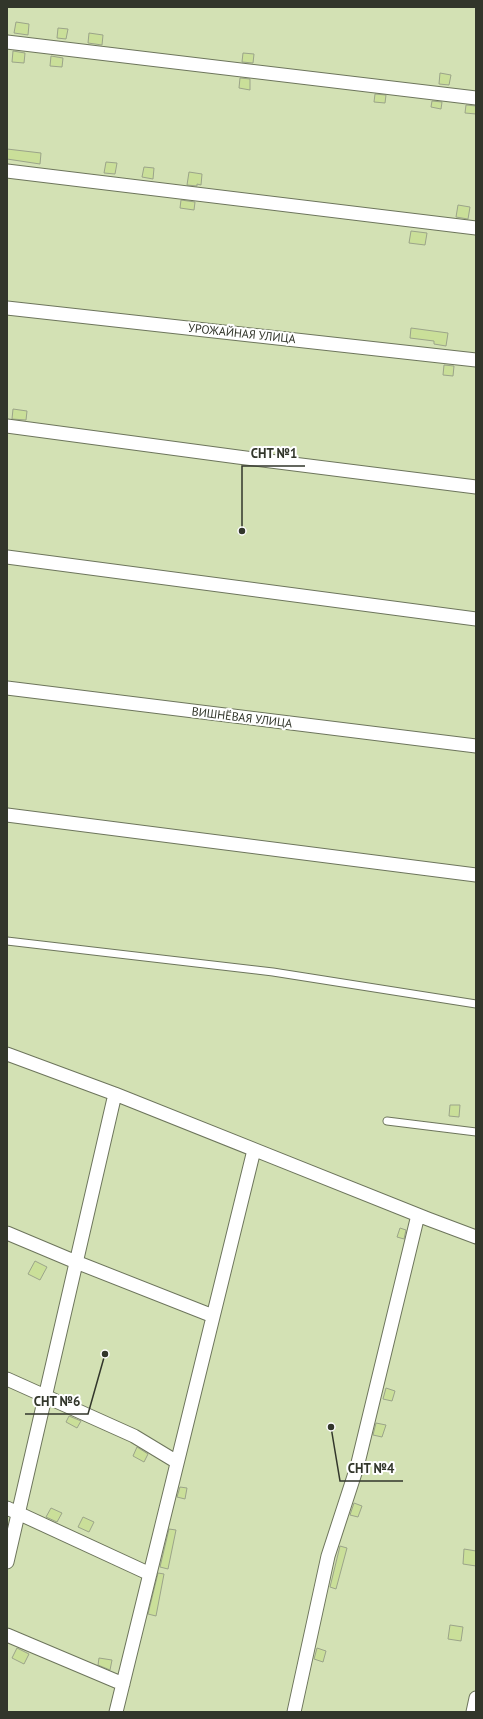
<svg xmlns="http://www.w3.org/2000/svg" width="483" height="1719" viewBox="0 0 483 1719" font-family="'PT Sans',sans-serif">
<rect width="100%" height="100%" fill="#edf6d9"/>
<path fill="#d3e1b4" d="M7,7H476V1712H7Z"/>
<path fill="#cadf99" stroke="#9ba489" d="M16,22L29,24L28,35L14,33Z
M58,28L68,29L66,39L57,38Z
M89,33L103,35L102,45L88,43Z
M13,51L25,53L24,63L12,62Z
M243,53L254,54L253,63L242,62Z
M51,56L63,58L62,67L50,66Z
M440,73L451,75L449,85L439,84Z
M240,78L250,79V90L239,88Z
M375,94L386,95L385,103L374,102Z
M432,101L442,102L441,109L431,107Z
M466,105L476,106V114L465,113Z
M7,149L41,153L40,164L7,159Z
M106,162L117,163L115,174L104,173Z
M144,167L154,168L153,179L142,177Z
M189,172L202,174L201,185L197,184V186L187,185Z
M181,200L195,202L194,210L180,208Z
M458,205L470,207L468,219L456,217Z
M411,231L427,233L425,245L409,243Z
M411,328L448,333L446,346L434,344V341L410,338Z
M444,365L454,366L453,376L443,375Z
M13,409L27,411L26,420L12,419Z
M450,1105H460L459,1117L449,1116Z
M400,1228L406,1230L404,1239L397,1237Z
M35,1261L47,1267L40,1280L28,1274Z
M386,1388L395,1391L392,1401L383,1399Z
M69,1416L81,1421L77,1428L66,1422Z
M376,1423L386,1425L382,1437L373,1435Z
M137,1447L148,1454L144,1462L133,1456Z
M180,1487L187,1488L185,1499L177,1497Z
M354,1503L362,1506L358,1517L350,1515Z
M51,1508L62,1513L57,1522L46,1517Z
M83,1517L94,1522L89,1532L78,1527Z
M169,1529L176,1530L168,1569L160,1567Z
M340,1546L347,1548L336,1589L330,1587Z
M464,1549L476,1551V1566L463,1564Z
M158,1573L164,1574L156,1616L148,1614Z
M450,1625L463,1627L461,1641L448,1639Z
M17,1648L29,1654L24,1664L12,1658Z
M317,1648L326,1651L323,1662L314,1659Z
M99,1658L112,1660L110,1670L98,1665Z"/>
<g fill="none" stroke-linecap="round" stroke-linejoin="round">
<defs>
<path id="service" d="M7,941L273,972L476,1004
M387,1121L476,1132"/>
<path id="minor" d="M7,42L476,98
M7,171L476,228
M7,308L476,360
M7,426L238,457L476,487
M7,557L476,619
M7,688L476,746
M7,815L476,875
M7,1054L115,1094L428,1219L476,1237
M7,1233L76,1262L213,1316
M7,1379L134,1436L177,1462
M7,1508L150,1574
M7,1562L115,1094
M7,1635L123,1684
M116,1712L254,1150
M294,1712L328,1556L357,1467L418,1215
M473,1712L476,1698"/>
</defs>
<use href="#service" stroke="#6d755c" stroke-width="9"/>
<use href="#minor" stroke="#6d755c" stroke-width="15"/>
<use href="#service" stroke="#fff" stroke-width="7"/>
<use href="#minor" stroke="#fff" stroke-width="13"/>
</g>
<g text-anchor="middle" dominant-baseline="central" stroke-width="4" stroke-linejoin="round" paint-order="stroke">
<g font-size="12" fill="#32362b" stroke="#fff">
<text transform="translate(242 333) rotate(6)">УРОЖАЙНАЯ УЛИЦА</text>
<text transform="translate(242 717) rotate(7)">ВИШНЁВАЯ УЛИЦА</text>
</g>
</g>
<path fill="none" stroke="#32362b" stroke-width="1.5" d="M242 531L242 466H305M105 1354L88 1414H25M331 1427L340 1481H403"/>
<g fill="#32362b" stroke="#fff" stroke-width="1.5">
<circle cx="242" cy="531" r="4"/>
<circle cx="105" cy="1354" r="4"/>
<circle cx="331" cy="1427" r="4"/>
</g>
<g font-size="13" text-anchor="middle" font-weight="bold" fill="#32362b" stroke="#fff" stroke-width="4" stroke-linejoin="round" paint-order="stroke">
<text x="274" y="458">СНТ №1</text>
<text x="57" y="1406">СНТ №6</text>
<text x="371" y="1473">СНТ №4</text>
</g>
<rect width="483" height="1719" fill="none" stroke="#32362b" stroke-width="16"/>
</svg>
